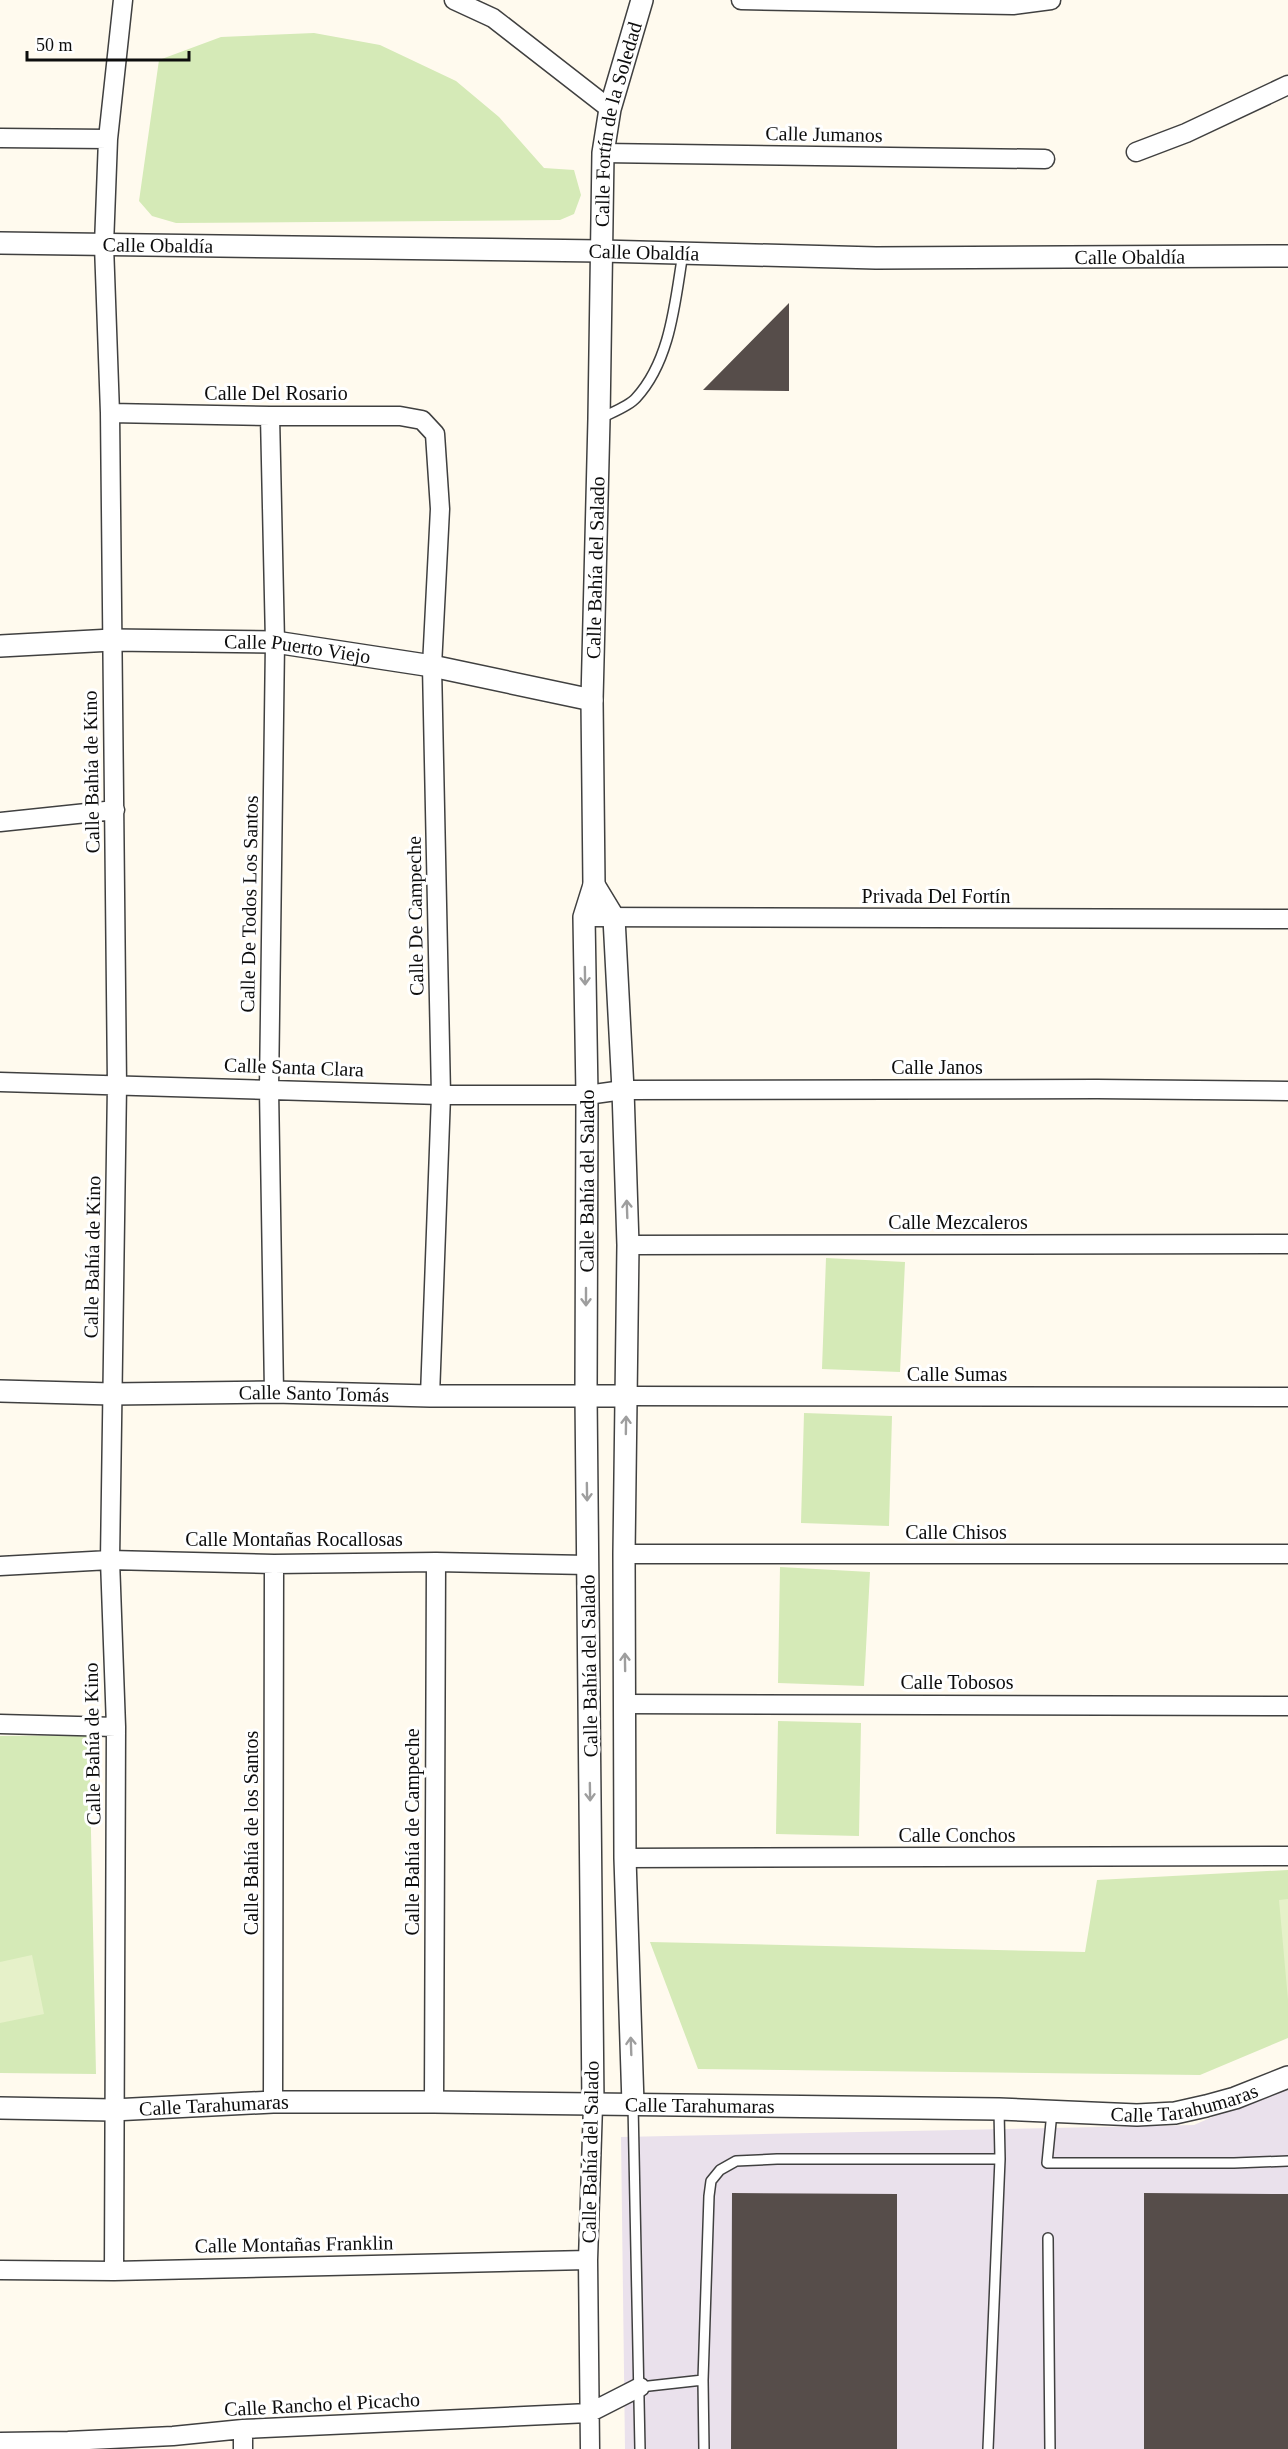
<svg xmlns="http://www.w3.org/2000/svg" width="1288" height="2449" viewBox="0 0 1288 2449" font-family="'Times New Roman',serif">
<rect width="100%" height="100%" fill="#fffaee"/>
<path fill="#eae1ec" d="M1288,2084V2449H625L621,2137L1194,2125Z"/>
<path fill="#d5eab7" d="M314,33L380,45L456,81L499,117L544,168L574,170L581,195L574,214L560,220L176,223L152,216L139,201L159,60L221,37Z
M826,1258L905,1262L900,1372L822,1369Z
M804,1413L892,1416L889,1526L801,1523Z
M780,1567L870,1572L864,1686L778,1683Z
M778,1721L861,1723L859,1836L776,1834Z
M89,1735L96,2074L0,2073V1736Z
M1288,1870V2038L1200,2075L698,2069L650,1942L1085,1952L1097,1880Z"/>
<path fill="#e6f1c9" d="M1288,1899V2000L1279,1900Z
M32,1955L44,2014L0,2023V1962Z"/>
<path fill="#564d4a" d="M789,303V391L703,390Z
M732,2193L897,2194V2449H731Z
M1144,2193L1288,2194V2449H1144Z"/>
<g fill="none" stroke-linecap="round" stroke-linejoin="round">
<defs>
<path id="service" d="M599,419C610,413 628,407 636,398C671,360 675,301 683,253
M633,2104L640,2449
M1052,2112L1047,2163H1234L1288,2161
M1048,2238L1050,2449
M640,2387L703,2380
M704,2449L703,2380L709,2196L711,2181L720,2170L736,2161L777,2159H1000
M988,2449L1000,2159L999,2110"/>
<path id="minor" d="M454,0L493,18L610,109
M741,0L1013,5L1051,0
M0,138L108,139
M1136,152L1186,133L1288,85
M603,153L1045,159
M110,413L270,416H400L422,420L435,434L440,509L432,666L441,1095L430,1396
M270,416L275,642L269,1089L274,1392
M0,822L115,810
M584,917L1288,919
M0,1082L441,1095H587L623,1090L1097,1089L1288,1091
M628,1245L1288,1244
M627,1396L1288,1397
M624,1554H1288
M0,1566L110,1560L274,1564L436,1562L588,1565
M625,1704L1288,1706
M0,1724L116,1727
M625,1858L1288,1856
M273,2102L274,1564
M434,2102L436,1562
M0,2270L114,2271L588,2260
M114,2271L116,1727L110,1560L117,1085L110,413L104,245L108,139L123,0
M0,2442L68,2441L173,2436L243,2429L589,2413L640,2387
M243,2449V2429
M590,2449L588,2260L593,2105"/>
<g id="tertiary">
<path id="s1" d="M0,243L601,251L876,258L1288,256"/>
<path id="s2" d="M0,646L112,640L275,642L432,666L592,700"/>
<path d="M594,885L614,918L623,1090L628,1245L624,1554L625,1858L633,2104"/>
<path id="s3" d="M0,1391L112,1394L274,1392L430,1396H627"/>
<path id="s4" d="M593,2105L586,1395L587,1095L584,917L594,885L592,700L599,419L603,153L610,109L642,0"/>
<path id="s5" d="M0,2108L113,2110L273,2102H434L999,2109L1137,2115L1175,2113L1206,2106L1235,2098L1288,2077"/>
</g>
</defs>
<use href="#service" stroke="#404040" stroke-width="12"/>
<use href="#minor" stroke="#404040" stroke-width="21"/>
<use href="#tertiary" stroke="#404040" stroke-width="24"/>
<use href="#service" stroke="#fff" stroke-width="9"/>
<use href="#minor" stroke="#fff" stroke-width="18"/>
<use href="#tertiary" stroke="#fff" stroke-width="21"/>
</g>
<defs><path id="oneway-shaft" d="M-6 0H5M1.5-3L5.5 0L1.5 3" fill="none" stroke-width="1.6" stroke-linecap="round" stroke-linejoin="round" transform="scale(1.5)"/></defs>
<g stroke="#9e9e9e">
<use href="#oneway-shaft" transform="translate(585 976) rotate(89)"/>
<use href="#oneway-shaft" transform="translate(627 1209) rotate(-92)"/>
<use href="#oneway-shaft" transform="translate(586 1297) rotate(90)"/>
<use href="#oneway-shaft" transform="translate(626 1425) rotate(-89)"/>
<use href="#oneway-shaft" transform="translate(587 1492) rotate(89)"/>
<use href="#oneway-shaft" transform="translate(625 1662) rotate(-91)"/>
<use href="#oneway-shaft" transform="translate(590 1792) rotate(89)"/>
<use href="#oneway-shaft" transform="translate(631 2046) rotate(-92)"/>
</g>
<g text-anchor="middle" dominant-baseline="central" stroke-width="6" stroke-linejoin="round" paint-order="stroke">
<g font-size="20" fill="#0d0d0d" stroke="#fff">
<text stroke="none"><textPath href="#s4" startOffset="1984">Calle Fortín de la Soledad</textPath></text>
<text transform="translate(824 134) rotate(1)">Calle Jumanos</text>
<text stroke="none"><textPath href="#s1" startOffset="158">Calle Obaldía</textPath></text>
<text stroke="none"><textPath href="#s1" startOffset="644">Calle Obaldía</textPath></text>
<text stroke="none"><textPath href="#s1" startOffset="1130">Calle Obaldía</textPath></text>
<text x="276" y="393">Calle Del Rosario</text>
<text stroke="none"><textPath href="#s4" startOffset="1539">Calle Bahía del Salado</textPath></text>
<text stroke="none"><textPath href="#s2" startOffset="298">Calle Puerto Viejo</textPath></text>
<text transform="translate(91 772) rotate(-91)">Calle Bahía de Kino</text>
<text x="936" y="896">Privada Del Fortín</text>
<text transform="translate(249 904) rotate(-89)">Calle De Todos Los Santos</text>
<text transform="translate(415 916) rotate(-91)">Calle De Campeche</text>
<text transform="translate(294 1067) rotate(2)">Calle Santa Clara</text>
<text x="937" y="1067">Calle Janos</text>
<text stroke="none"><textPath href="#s4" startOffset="924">Calle Bahía del Salado</textPath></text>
<text x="958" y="1222">Calle Mezcaleros</text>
<text transform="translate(92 1257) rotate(-89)">Calle Bahía de Kino</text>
<text x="957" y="1374">Calle Sumas</text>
<text stroke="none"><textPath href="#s3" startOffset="314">Calle Santo Tomás</textPath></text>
<text x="956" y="1532">Calle Chisos</text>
<text x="294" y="1539">Calle Montañas Rocallosas</text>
<text transform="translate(589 1666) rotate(-91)">Calle Bahía del Salado</text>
<text x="957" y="1682">Calle Tobosos</text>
<text transform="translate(92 1744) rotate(-91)">Calle Bahía de Kino</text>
<text transform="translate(412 1832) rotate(-90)">Calle Bahía de Campeche</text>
<text transform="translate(251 1833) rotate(-90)">Calle Bahía de los Santos</text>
<text x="957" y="1835">Calle Conchos</text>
<text stroke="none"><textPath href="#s5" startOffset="1186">Calle Tarahumaras</textPath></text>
<text stroke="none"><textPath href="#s5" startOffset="700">Calle Tarahumaras</textPath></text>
<text stroke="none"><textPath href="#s5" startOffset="214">Calle Tarahumaras</textPath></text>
<text transform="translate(590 2152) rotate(-89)">Calle Bahía del Salado</text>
<text transform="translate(294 2244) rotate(-1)">Calle Montañas Franklin</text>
<text transform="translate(322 2404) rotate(-3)">Calle Rancho el Picacho</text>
</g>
</g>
<path d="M27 51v9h162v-9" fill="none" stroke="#0d0d0d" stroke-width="3"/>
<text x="36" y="51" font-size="18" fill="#0d0d0d" stroke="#ffffff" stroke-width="4.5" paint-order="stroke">50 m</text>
</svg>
